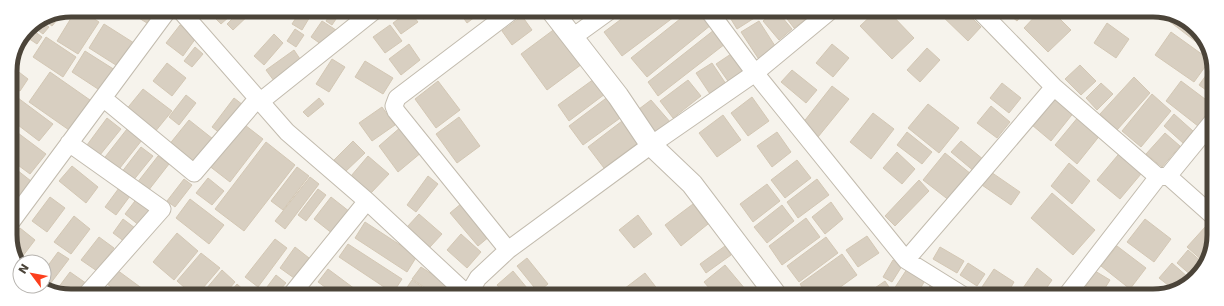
<svg xmlns="http://www.w3.org/2000/svg" width="1224" height="306" viewBox="0 0 1224 306" font-family="'DejaVu Sans',sans-serif">
<rect width="100%" height="100%" fill="#f6f3ec"/>
<path fill="#d8cfc1" stroke="#d3c7b4" d="M76,10H81L99,22L78,54L57,41Z
M137,10H155L147,23L134,15Z
M217,10H224L230,16L221,24L212,15Z
M241,10H252L253,11L233,30L227,24Z
M301,10H304L311,15L302,30L292,24Z
M333,10H342L332,25L326,21Z
M417,10H432L433,12L423,19Z
M458,10H484L467,23Z
M409,11L418,22L401,34L393,23Z
M632,11H682L622,56L604,32Z
M690,11H699L711,25L647,77L631,58Z
M726,11H752L756,17L737,29Z
M775,11H777L792,29L779,40L763,21Z
M781,11H812L814,13L794,28Z
M876,11H888L914,38L892,59L860,26Z
M937,11H965L981,27L968,41Z
M1005,11H1025L1017,21Z
M1040,11H1052L1071,30L1048,52L1024,28Z
M1156,11H1165L1196,28L1208,51Z
M62,14L52,26L45,21Z
M522,16L532,30L512,45L502,31Z
M322,21L336,30L325,47L311,37Z
M759,21L777,49L760,61L741,32Z
M42,22L49,27L43,34L32,26Z
M1107,23L1129,39L1116,58L1094,43Z
M104,24L134,43L119,67L89,48Z
M180,25L196,38L183,56L166,43Z
M390,25L402,41L385,53L373,37Z
M29,27L42,37L37,44L25,36Z
M556,28L582,64L547,90L521,54Z
M295,29L304,35L296,47L287,41Z
M714,30L725,44L658,96L648,82Z
M1171,32L1210,60L1194,82L1155,55Z
M274,34L283,43L264,65L254,56Z
M46,37L76,57L63,77L33,57Z
M409,44L420,60L401,75L389,59Z
M832,44L849,58L833,77L816,63Z
M195,47L203,54L192,67L184,61Z
M927,48L940,60L920,82L907,70Z
M294,50L304,65L277,85L266,70Z
M85,51L115,70L101,91L72,72Z
M731,54L745,73L730,84L716,64Z
M332,59L345,67L329,92L316,84Z
M365,61L393,78L383,94L355,77Z
M167,63L186,78L172,96L153,81Z
M712,63L726,84L710,94L696,73Z
M1080,65L1096,81L1081,95L1065,79Z
M11,66L28,79L20,91L10,84Z
M1212,67L1213,68V95L1199,85Z
M792,70L817,90L806,103L781,82Z
M50,72L90,100L69,130L29,102Z
M1134,77L1150,93L1117,130L1100,114Z
M594,79L605,94L569,121L558,105Z
M688,80L701,96L673,118L660,101Z
M438,81L460,110L436,128L415,99Z
M1181,81L1213,105L1198,126L1166,101Z
M1002,83L1021,98L1009,113L990,98Z
M1101,83L1113,94L1097,110L1086,98Z
M832,86L849,99L818,137L802,124Z
M143,89L172,111L154,133L125,111Z
M10,92L53,124L39,141L10,119Z
M1152,94L1171,111L1141,147L1122,131Z
M186,95L196,103L179,125L169,117Z
M1057,95L1075,111L1051,141L1032,125Z
M609,96L623,116L583,145L569,126Z
M752,97L769,121L748,136L731,113Z
M234,98L243,105L221,134L212,127Z
M319,98L324,104L308,117L303,112Z
M651,100L671,123L652,137L635,112Z
M928,104L959,128L939,153L908,128Z
M991,106L1010,122L997,138L977,123Z
M382,107L395,125L372,141L359,123Z
M873,113L894,129L871,159L850,142Z
M1174,114L1193,131L1183,143L1164,126Z
M723,115L741,140L717,157L699,133Z
M1079,116L1101,134L1077,164L1055,145Z
M459,117L480,146L457,163L436,134Z
M107,118L121,129L100,155L87,145Z
M626,118L642,140L604,168L588,147Z
M189,120L213,139L193,165L168,146Z
M241,122L263,139L230,182L208,165Z
M402,126L422,152L398,172L379,146Z
M10,127L46,154L30,174L11,160Z
M127,129L142,140L116,173L102,161Z
M777,132L791,152L772,167L757,146Z
M907,132L932,152L922,164L897,145Z
M1165,133L1180,146L1162,167L1146,154Z
M353,141L365,153L345,172L334,160Z
M961,141L984,160L975,172L951,152Z
M266,142L295,165L244,231L215,209Z
M141,147L153,156L132,182L121,173Z
M1123,149L1146,168L1120,199L1097,180Z
M897,152L915,169L902,184L883,168Z
M945,153L971,174L950,201L923,180Z
M158,156L169,164L148,191L137,183Z
M368,156L389,174L371,193L351,176Z
M797,160L811,178L785,198L771,180Z
M1069,163L1090,181L1072,204L1051,186Z
M72,166L98,187L86,203L59,181Z
M297,167L309,176L283,210L271,201Z
M17,170L31,181L16,202L11,198V178Z
M988,170L1020,192L1011,205L979,183Z
M428,176L438,184L416,212L407,205Z
M310,177L319,184L285,229L275,221Z
M208,178L224,191L212,205L196,193Z
M184,179L192,185L175,207L167,201Z
M817,179L829,195L798,218L787,202Z
M919,180L929,191L895,226L885,216Z
M767,184L780,201L753,222L740,204Z
M119,188L130,196L116,215L105,207Z
M318,189L326,195L306,221L298,215Z
M1052,193L1095,230L1073,255L1031,218Z
M50,197L65,208L47,232L32,221Z
M138,197L153,209L140,226L125,214Z
M331,197L350,212L333,234L314,219Z
M190,199L224,225L209,244L176,218Z
M831,202L843,219L825,234L812,217Z
M462,203L490,236L478,246L450,213Z
M693,204L708,224L681,246L665,225Z
M782,205L794,221L767,243L754,227Z
M419,214L442,234L430,247L407,227Z
M638,215L652,234L634,248L619,230Z
M74,216L90,229L71,254L54,242Z
M806,218L820,237L782,265L769,246Z
M123,219L139,231L129,245L113,233Z
M1145,219L1171,239L1154,262L1127,242Z
M365,222L417,256L407,272L355,238Z
M1206,226L1213,232V247L1204,262L1187,247Z
M20,228L35,240L19,261L11,247V240Z
M177,233L198,251L174,280L153,262Z
M461,234L481,252L467,268L447,250Z
M867,236L879,253L858,267L846,250Z
M99,237L114,248L97,271L81,260Z
M826,237L838,253L799,282L787,266Z
M275,239L287,248L258,287L245,277Z
M348,244L402,279L393,293L339,257Z
M725,246L731,255L706,273L700,264Z
M1117,246L1146,268L1130,289L1101,266Z
M295,247L309,258L294,278L280,268Z
M940,247L964,261L957,273L933,259Z
M1188,250L1203,263L1193,277L1177,263Z
M58,252L69,259L47,288L44,285V271Z
M201,253L220,268L197,295H193L177,281Z
M842,254L857,275L828,296H808L800,284Z
M527,258L548,284L538,292L517,266Z
M893,260L902,266L892,282L883,277Z
M968,263L985,274L977,286L960,275Z
M1172,263L1189,278L1182,285L1173,289L1159,278Z
M725,265L746,290L739,295H715L704,282Z
M909,266L927,277L916,296H905L894,289Z
M421,267L459,292L457,295H436L412,279Z
M1037,268L1052,280L1041,296H1034L1023,288Z
M328,269L363,295H336L318,282Z
M994,269L1014,282L1006,296H996L982,287Z
M117,270L151,295H122L107,284Z
M222,270L235,282L224,295H201Z
M513,271L532,294L531,295H505L497,285Z
M1095,271L1110,280L1100,296L1085,288Z
M70,272L90,286L83,295H59L55,292Z
M645,273L662,295H616Z
M276,275L286,283L276,295H269L264,291Z
M412,280L434,295H408L404,292Z
M885,281L895,296H876L872,290Z
M933,281L947,290L943,296H924Z
M237,284L247,293L245,295H228Z
M316,287L327,295H311Z
M1077,287L1091,296H1072Z
M755,288L761,295H745Z"/>
<g fill="none" stroke-linecap="round" stroke-linejoin="round">
<defs>
<path id="minor" d="M180,10L287,132L367,201L291,295
M709,11L755,73L906,260L964,296
M980,11L1054,87L1158,177
M573,37L609,11
M103,98L194,173L258,98
M261,101L375,10
M69,143L162,209L86,295
M1168,176L1213,216
M367,201L468,295
M11,222L168,10
M508,250L396,111L394,106L397,98L513,10
M906,260L975,180L1054,87
M468,295L478,278L508,250L651,145L755,73L830,11
M1066,296L1158,177L1168,176L1213,121"/>
<path id="tertiary" d="M552,11L618,96L651,145L692,184L776,295"/>
</defs>
<use href="#minor" stroke="#c2bbae" stroke-width="19"/>
<use href="#tertiary" stroke="#c2bbae" stroke-width="23"/>
<use href="#minor" stroke="#fff" stroke-width="17"/>
<use href="#tertiary" stroke="#fff" stroke-width="21"/>
</g>
<path d="M0 0H1224V306H0ZM71 17H1153A54 54 0 0 1 1207 71V235A54 54 0 0 1 1153 289H71A54 54 0 0 1 17 235V71A54 54 0 0 1 71 17Z" fill="#fff" fill-rule="evenodd"/>
<path fill="none" stroke="#4b4439" stroke-width="5" d="M71 17H1153A54 54 0 0 1 1207 71V235A54 54 0 0 1 1153 289H71A54 54 0 0 1 17 235V71A54 54 0 0 1 71 17Z"/>
<g transform="translate(32 274) rotate(302)"><circle r="19" fill="#ffffff" stroke="#b7b4b0"/>
<path d="M0-3L7 15L0 10L-7 15Z" fill="#fc3f1d"/>
<text y="-6" font-size="11" font-weight="bold" text-anchor="middle" fill="#4b4439">N</text>
</g>
</svg>
